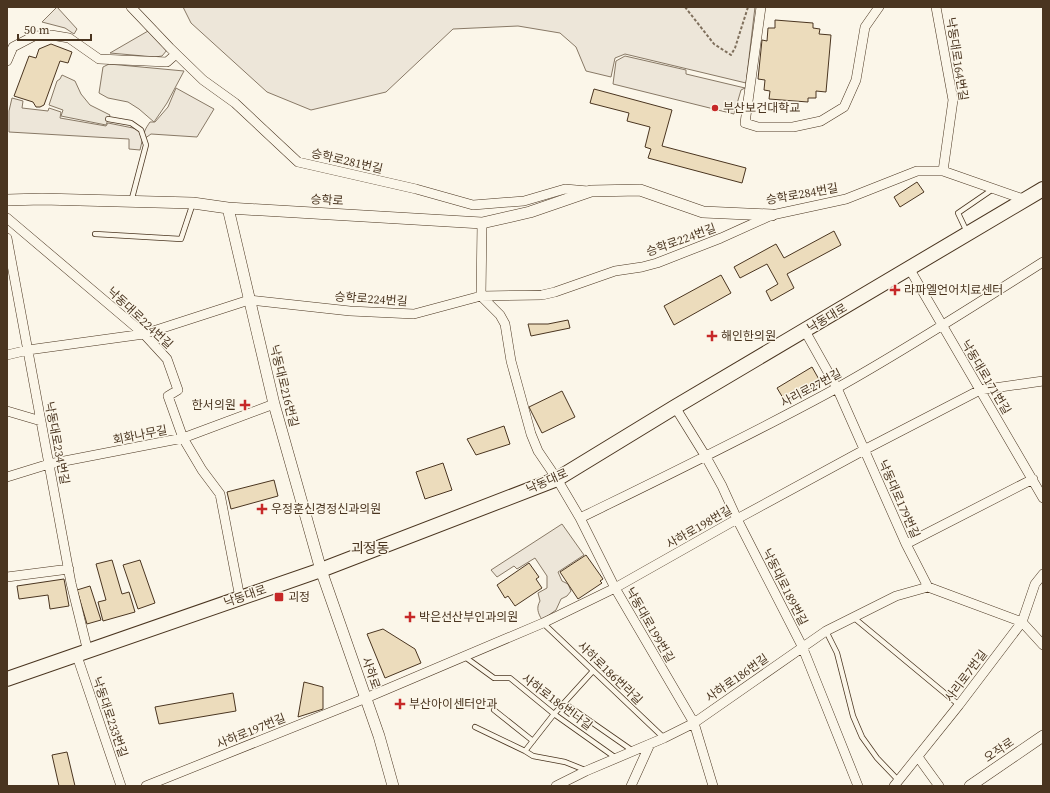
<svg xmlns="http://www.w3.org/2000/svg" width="1050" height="793" viewBox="0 0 1050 793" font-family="'Source Serif 4','Noto Sans KR',serif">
<rect width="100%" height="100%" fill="#fbf6e9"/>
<path fill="#ede6d9" stroke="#887966" d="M57,7L77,29L74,34L65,28L42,22Z
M183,7H755L746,83L625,54L615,58L611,77L586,71L576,47L560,33L518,26L453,29L386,92L311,110L267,92L191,23Z
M148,31L167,50L162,56L155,57L110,53Z
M625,56L686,70V74L745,88L741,90L734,114L613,84L616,61Z
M176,88L214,109L197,137L151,134L144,139C143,132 146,128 150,122H155L168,107Z
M12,98L23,101L22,108L48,111L49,108L61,112L60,118L106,126L108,123L133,128L142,131L143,137L140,150L129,149V139L9,132V111Z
M562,524L584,555L558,572L562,581L568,584L571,591L567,596L561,599L556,610L542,620C538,613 536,608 540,601L538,593L547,588V576L535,558L517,569L514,566L497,577L491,570Z"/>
<path fill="#ede7d9" stroke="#887966" d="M109,64L184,71L167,103L154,122L139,109L128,102L108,98L99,93L103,67Z
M62,75L75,81L81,94L90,105L110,115L106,125L61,116L63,110L49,105L57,81L60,79Z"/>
<path fill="#ecdcbc" stroke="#4a3520" d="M775,20L813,23V28L820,29L819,34L831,35L826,92L816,91V98H808V102L769,99L770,91L764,90L765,80L758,79L762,40L767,41L768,28H775Z
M51,44L72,52L68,63L60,61L44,105L40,107H36L33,102L14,96L29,56L36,58L39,49Z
M594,89L672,110L662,146L746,168L742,183L648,158L651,149L645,147L650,127L627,121L629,113L590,103Z
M917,182L924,192L900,207L894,197Z
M834,231L841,245L787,274L794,288L771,301L766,291L778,284L767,264L740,278L734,267L776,244L784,258Z
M721,275L731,293L674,325L664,306Z
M568,320L570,328L531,336L528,324H548Z
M812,367L821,383L786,403L777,388Z
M562,391L575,417L542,433L529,407Z
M504,426L510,444L476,455L467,439Z
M443,463L452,490L425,499L416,472Z
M274,480L278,496L231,509L227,492Z
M586,555L603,579L600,581L602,583L578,599L560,572Z
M112,560L122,594L129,592L135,612L103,621L98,602L106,600L96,564Z
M140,560L155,603L138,609L123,565Z
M529,563L539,577L536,579L542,588L515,606L508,596L505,598L497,585Z
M64,579L69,606L50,609L48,595L19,599L17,586Z
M90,586L101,620L87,624L77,590Z
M383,629L415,649L421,663L385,678L367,634Z
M304,682L323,687V709L298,717Z
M233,693L236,711L159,724L155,707Z
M67,752L75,786H59L52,755Z"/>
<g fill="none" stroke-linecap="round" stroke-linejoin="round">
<defs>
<path id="service" d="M108,119L131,123L141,130L146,145L131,202
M967,232L958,213L993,189
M95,234L181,239L193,203
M853,617L959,705
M543,623L664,738
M826,631L837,653L853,716L862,737L877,758L898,780
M465,657L494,678H510L554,714L616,758
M564,703L633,751
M494,710L533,741
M475,727L525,751
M585,770L565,762L533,756L525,751L554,714L593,671"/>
<path id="minor" d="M131,7L170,48L203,80L235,103L298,162L416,189L473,205L524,201L565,189L588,191
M761,7L745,123L758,127H793L821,121L844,107L856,80L865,27L879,7
M936,7L953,100L943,171L1026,200
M7,61L13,47L34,36L51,35L69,38L99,59L167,62L176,54
M7,218L144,334L167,359L178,390L168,396L183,438L202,470L220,494L240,598
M482,223L481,296L500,315L505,324L511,361L531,434L538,451L557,479L580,518L615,588L694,723L713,786
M7,238L71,583L88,652
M909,268L1043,498
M805,331L837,388L906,544L928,587L1022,622L1043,645
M7,355L28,350L144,334L249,300L350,311L414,314L481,296L542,295L555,292L615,271L642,267L657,263L721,238L772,215L846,199L917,171H943
M675,407L706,457L722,486L737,519L802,646L858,786
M7,411L41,421
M7,477L49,464L183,438L274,404
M580,518C666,476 753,434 837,388C907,349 975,305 1043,262
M906,544L1033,479
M7,577L69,569
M77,656L121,786
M918,757L939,786
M146,786L366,698L543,623L615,588L737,519L864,450L980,390L1043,381
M556,786L586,771L664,738L694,723L826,631L896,596L928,587
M631,786L650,744
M894,786L959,705L1022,622L1035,584L1043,574"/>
<path id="tertiary" d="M7,200L42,199L193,203L228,208L482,223L530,212L591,191L640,190L703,212L772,215
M228,208L274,404L321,570L379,736L393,786
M970,786L1043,736"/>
<path id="primary" d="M7,679L321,570L557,479L675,407L1043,189"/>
</defs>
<use href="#service" stroke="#4a3520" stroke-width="6"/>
<use href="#minor" stroke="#4a3520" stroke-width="10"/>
<use href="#tertiary" stroke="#4a3520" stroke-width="12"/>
<use href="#primary" stroke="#4a3520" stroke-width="16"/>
<path stroke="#7f6f5c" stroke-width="2" stroke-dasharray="3 2" stroke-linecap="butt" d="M685,7L714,44L731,55L735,48L748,7"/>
<use href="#service" stroke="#fbf6e9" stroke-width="4.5"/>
<use href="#minor" stroke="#fbf6e9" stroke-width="9"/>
<use href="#tertiary" stroke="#fbf6e9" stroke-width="11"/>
<use href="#primary" stroke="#fbf6e9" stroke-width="14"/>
</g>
<g fill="#c62828" stroke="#fbf6e9" stroke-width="1.5">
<circle cx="715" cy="108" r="4"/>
<path d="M893 284h4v4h4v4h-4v4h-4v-4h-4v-4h4z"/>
<path d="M710 330h4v4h4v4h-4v4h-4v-4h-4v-4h4z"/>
<path d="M243 399h4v4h4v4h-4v4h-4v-4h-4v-4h4z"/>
<path d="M260 503h4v4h4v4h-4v4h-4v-4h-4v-4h4z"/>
<rect x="274" y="592" width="10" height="10" rx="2"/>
<path d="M408 611h4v4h4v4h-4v4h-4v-4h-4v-4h4z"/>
<path d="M398 698h4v4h4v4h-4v4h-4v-4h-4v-4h4z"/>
</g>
<g text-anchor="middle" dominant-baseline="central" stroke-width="3" stroke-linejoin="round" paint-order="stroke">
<g font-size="12" fill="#4a3520" stroke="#fbf6e9">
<text transform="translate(957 59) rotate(81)">낙동대로164번길</text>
<text transform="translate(347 161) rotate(13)">승학로281번길</text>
<text transform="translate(802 194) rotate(-10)">승학로284번길</text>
<text transform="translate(327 200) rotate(3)">승학로</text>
<text transform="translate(681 240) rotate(-20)">승학로224번길</text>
<text transform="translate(371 299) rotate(4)">승학로224번길</text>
<text transform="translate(140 318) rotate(43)">낙동대로224번길</text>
<text transform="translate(827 318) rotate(-31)">낙동대로</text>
<text transform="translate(986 377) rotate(59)">낙동대로171번길</text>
<text transform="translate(284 386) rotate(76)">낙동대로216번길</text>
<text transform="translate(811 388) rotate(-28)">사리로27번길</text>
<text transform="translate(140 435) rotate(-11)">회화나무길</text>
<text transform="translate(57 443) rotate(79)">낙동대로234번길</text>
<text transform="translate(547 481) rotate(-24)">낙동대로</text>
<text transform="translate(899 499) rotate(66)">낙동대로179번길</text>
<text transform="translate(699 527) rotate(-30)">사하로198번길</text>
<text transform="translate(785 587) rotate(63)">낙동대로189번길</text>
<text transform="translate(245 596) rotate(-19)">낙동대로</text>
<text transform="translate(650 625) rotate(60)">낙동대로199번길</text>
<text transform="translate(371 673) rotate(71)">사하로</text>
<text transform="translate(610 673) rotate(44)">사하로186번라길</text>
<text transform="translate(966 676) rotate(-53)">사리로7번길</text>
<text transform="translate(737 678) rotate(-35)">사하로186번길</text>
<text transform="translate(557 702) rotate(37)">사하로186번나길</text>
<text transform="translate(110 717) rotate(71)">낙동대로233번길</text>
<text transform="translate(251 731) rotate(-22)">사하로197번길</text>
<text transform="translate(999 750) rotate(-34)">오작로</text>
</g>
<g font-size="12" fill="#4a3520" stroke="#fbf6e9" text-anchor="start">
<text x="723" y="108">부산보건대학교</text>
<text x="904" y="290">라파엘언어치료센터</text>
<text x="721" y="336">해인한의원</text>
<text x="236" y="405" text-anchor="end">한서의원</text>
<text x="271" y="509">우정훈신경정신과의원</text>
<text x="288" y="597">괴정</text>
<text x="419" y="617">박은선산부인과의원</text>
<text x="409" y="704">부산아이센터안과</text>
</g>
<g font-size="14" fill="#4a3520" stroke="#fbf6e9">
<text x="370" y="548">괴정동</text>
</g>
</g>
<rect width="1050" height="793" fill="none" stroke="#4a3520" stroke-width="16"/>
<path d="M18 34v6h73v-6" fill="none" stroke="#4a3520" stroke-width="2"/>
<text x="24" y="34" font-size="12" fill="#4a3520" stroke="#fbf6e9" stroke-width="3" paint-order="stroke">50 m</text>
</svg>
